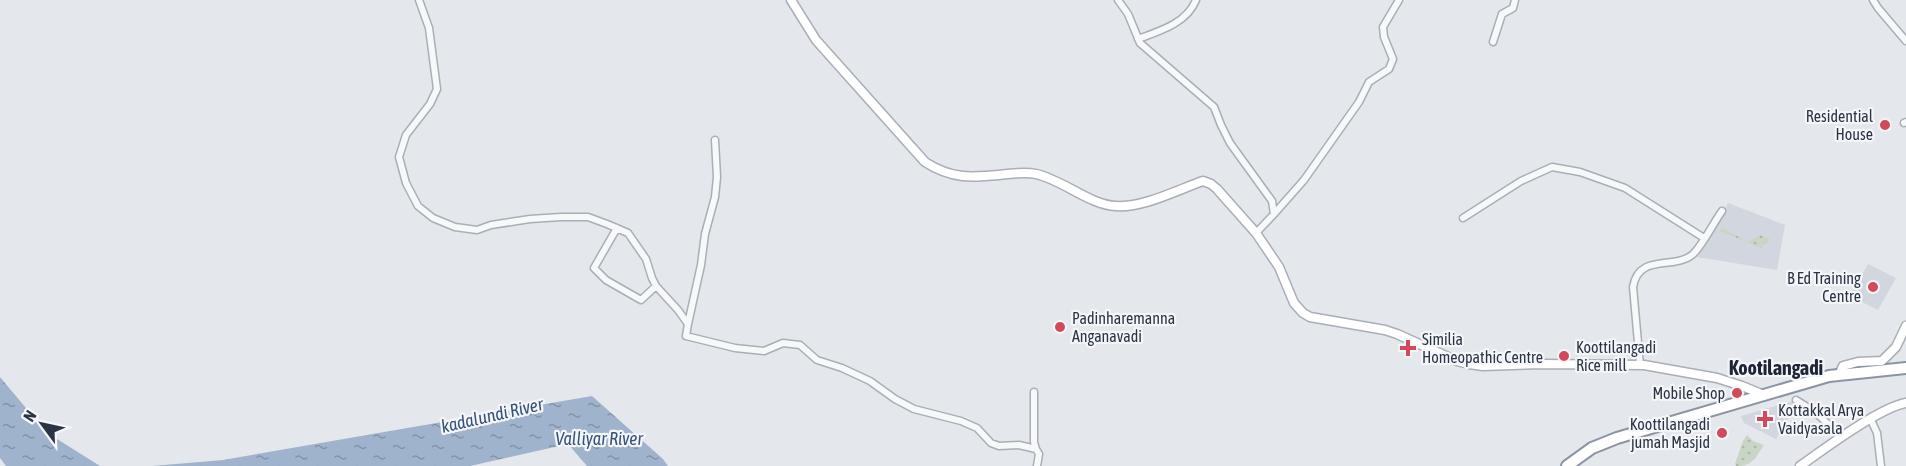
<svg xmlns="http://www.w3.org/2000/svg" width="1906" height="466" viewBox="0 0 1906 466" font-family="'Asap Condensed',sans-serif">
<defs>
<pattern id="park-dots" width="8" height="8" patternUnits="userSpaceOnUse" patternTransform="scale(1.5)"><rect width="8" height="8" fill="#c9d6c5"/><path d="M2 2h.1M6 6h.1" fill="none" stroke="#adb8ab" stroke-width="1.8" stroke-linecap="round"/></pattern>
<pattern id="water-ripples" width="26" height="14" patternUnits="userSpaceOnUse" patternTransform="scale(1.5)"><rect width="26" height="14" fill="#9fb4cc"/><path d="M2 4q2-2 4 0t4 0M15 11q2-2 4 0t4 0" fill="none" stroke="#8293a7"/></pattern>
</defs>
<rect width="100%" height="100%" fill="#e4e7ec"/>
<path fill="#d2d6de" d="M1728,203L1785,225L1777,270L1697,257Z
M1868,264L1896,278L1878,310L1850,296Z
M1796,400L1793,410L1776,439L1744,423L1741,416Z"/>
<path fill="url(#park-dots)" d="M1722,228L1748,242L1761,235L1770,239L1761,248L1720,231Z
M1747,435L1753,441L1764,445C1755,458 1753,466 1736,466L1735,464L1743,441Z"/>
<path fill="url(#water-ripples)" d="M0,377L46,432L100,466H6L0,458Z
M592,396L663,459L668,466H587L568,444L470,466H152L223,460Z"/>
<g fill="none" stroke-linecap="round" stroke-linejoin="round">
<defs>
<path id="street" d="M419,0L429,28L437,89L430,104L406,135L399,157L406,183L418,206L433,218L455,227L477,230L491,225L530,219L561,217H588L607,224L628,233L646,259L652,278L656,286L678,310L688,324L686,336L735,348L764,351L783,343L800,345L817,360L842,368L870,381L895,399L914,409L961,421L977,428L991,443L999,446L1019,445L1036,449L1039,454L1037,466
M1118,0L1128,14L1140,43L1214,107L1221,125L1230,143L1272,201L1274,214L1256,233
M1873,0L1878,8L1906,41
M1138,39C1160,31 1187,23 1196,0
M1493,42L1502,14L1513,8L1515,0
M1904,123L1906,122
M1274,214L1304,180L1359,102L1369,82L1389,69L1393,59L1384,37L1383,27L1399,0
M1463,218L1521,181L1552,167L1580,172L1625,188L1704,238
M617,228L594,268L606,280L641,300L656,286
M688,324L701,265L705,234L715,197L717,177L715,140
M1640,365L1633,287C1639,253 1673,270 1692,255C1701,248 1714,222 1722,211
M1034,392V442L1036,449
M1796,400C1814,410 1828,422 1841,438
M1871,420L1877,433L1881,466"/>
<path id="secondary" d="M791,0L816,40L925,162C954,181 976,177 1008,174C1017,173 1027,172 1036,174C1063,180 1090,205 1116,206C1143,208 1177,190 1203,181L1211,184L1217,189L1256,233L1279,267L1294,303L1303,313L1310,317L1385,330L1397,334L1457,361L1469,364L1483,366L1541,364L1644,365L1717,378L1742,386L1764,395
M1839,375L1843,366L1858,362L1882,361L1896,347L1906,326
M1800,466C1824,449 1879,408 1906,403"/>
<path id="highway" d="M1567,466L1592,448L1617,438L1829,376L1906,368"/>
</defs>
<use href="#street" stroke="#a9aeb7" stroke-width="9"/>
<use href="#secondary" stroke="#a9aeb7" stroke-width="11"/>
<use href="#highway" stroke="#8b94a3" stroke-width="14"/>
<use href="#street" stroke="#f7f8fa" stroke-width="6"/>
<use href="#secondary" stroke="#fff" stroke-width="8"/>
<use href="#highway" stroke="#fff" stroke-width="10"/>
</g>
<g fill="#d1495b" stroke="#f4f6f9" stroke-width="2">
<circle cx="1885" cy="125" r="6"/>
<circle cx="1873" cy="287" r="6"/>
<circle cx="1060" cy="327" r="6"/>
<path d="M1405 339h6v6h6v6h-6v6h-6v-6h-6v-6h6z"/>
<circle cx="1564" cy="356" r="6"/>
<circle cx="1737" cy="393" r="6"/>
<path d="M1762 410h6v6h6v6h-6v6h-6v-6h-6v-6h6z"/>
<circle cx="1722" cy="433" r="6"/>
</g>
<g text-anchor="middle" dominant-baseline="central" stroke-width="4.5" stroke-linejoin="round" paint-order="stroke">
<g font-size="16" fill="#2b3445" stroke="#f4f6f9" text-anchor="end">
<text x="1873" y="116">Residential<tspan x="1873" dy="18">House</tspan></text>
<text x="1861" y="278">B Ed Training<tspan x="1861" dy="18">Centre</tspan></text>
<text x="1072" y="318" text-anchor="start">Padinharemanna<tspan x="1072" dy="18">Anganavadi</tspan></text>
<text x="1422" y="339" text-anchor="start">Similia<tspan x="1422" dy="18">Homeopathic Centre</tspan></text>
<text x="1576" y="347" text-anchor="start">Koottilangadi<tspan x="1576" dy="18">Rice mill</tspan></text>
<text x="1725" y="393">Mobile Shop</text>
<text x="1778" y="410" text-anchor="start">Kottakkal Arya<tspan x="1778" dy="18">Vaidyasala</tspan></text>
<text x="1710" y="424">Koottilangadi<tspan x="1710" dy="18">jumah Masjid</tspan></text>
</g>
<g font-size="18" font-style="italic" fill="#34527a" stroke="#f4f6f9">
<text transform="translate(492 415) rotate(-13)">kadalundi River</text>
<text x="599" y="438">Valliyar River</text>
</g>
<g font-size="20" font-weight="bold" fill="#1d2536" stroke="#f4f6f9">
<text x="1776" y="367">Kootilangadi</text>
</g>
</g>
<g transform="translate(42 424) rotate(303)" stroke="#f4f6f9" stroke-width="4.5" paint-order="stroke">
<path d="M0-4.5L10 22L0 15L-10 22Z" fill="#2b3445"/>
<text y="-9" font-size="16" font-weight="bold" text-anchor="middle" fill="#2b3445">N</text>
</g>
</svg>
